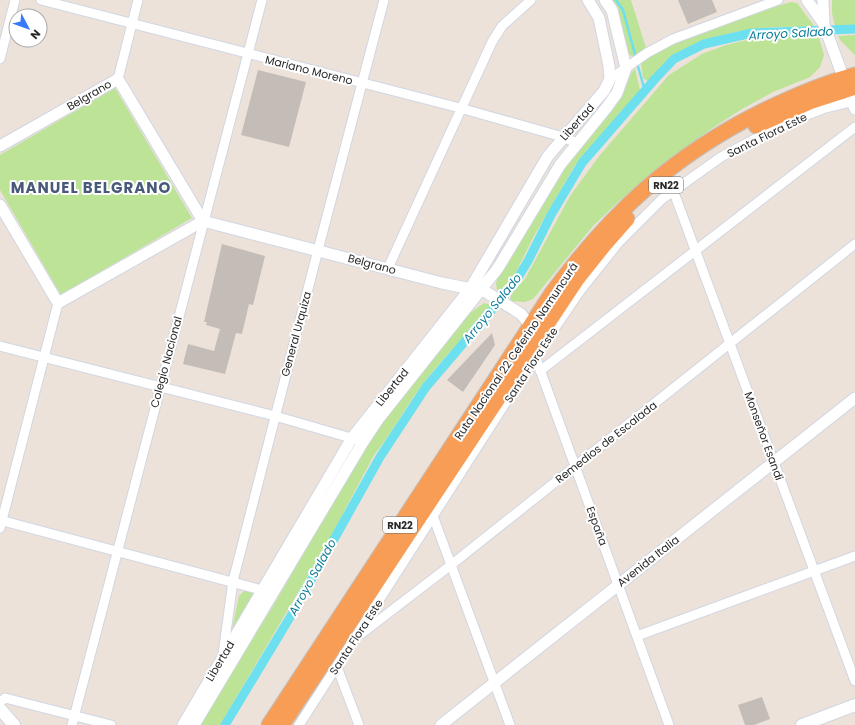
<svg xmlns="http://www.w3.org/2000/svg" width="855" height="725" viewBox="0 0 855 725" font-family="Poppins,sans-serif">
<rect width="100%" height="100%" fill="#ece2da"/>
<path fill="#bce396" d="M610,0H631L646,48L634,57L628,54Z
M832,0H855V25L835,26L832,13Z
M791,2L797,3L815,27C753,25 691,32 649,82L643,78L641,63L658,50L739,17Z
M818,34L824,55L820,67L810,77L773,92L742,109L711,129L660,166L617,203L593,226L533,299L525,302L510,301L511,295L525,279L570,196L600,155L669,75L702,54L726,45L756,38Z
M855,35V55L840,40L838,36Z
M635,69L640,90L635,101L575,165L535,234L517,270L502,292L497,290L496,283L498,277L564,167L620,97L631,73Z
M115,88L192,218L61,295L0,190V155Z
M484,303L495,306C470,329 439,362 419,389C403,411 391,435 374,455L329,540L220,725H200L276,601L372,435L467,315Z
M246,589L253,590L254,594L233,631L232,630L239,596Z"/>
<g fill="none" stroke-linecap="round" stroke-linejoin="round">
<path stroke="#6ce0ef" stroke-width="2.5" d="M616,0L623,10L636,58
M637,63L645,91"/>
<path stroke="#6ce0ef" stroke-width="9" d="M225,725L295,609L380,457L426,387L514,284L528,261L551,215L582,163L655,79L674,59L704,44L752,33L855,29"/>
</g>
<path fill="#c4bcb7" d="M678,0H712L717,12L688,24Z
M258,70L306,82L289,147L241,135Z
M222,244L265,256L253,305L249,304L242,334L236,333L225,374L183,364L188,344L214,351L220,329L206,325L207,322H204Z
M492,333L495,345L463,392L447,380Z
M762,697L770,719L754,725H745L738,705Z"/>
<g fill="none" stroke-linecap="round" stroke-linejoin="round">
<defs>
<path id="minor" d="M41,0L460,108L563,137L577,143
M0,59L15,0
M118,79L138,0
M610,79L647,53L673,39L778,0
M673,190L855,681
M388,268L492,42L502,26L531,0
M0,346L275,416L358,440
M534,353L669,725
M540,371L855,127
M433,516L510,725
M0,520L269,592
M0,528L58,303
M361,634L451,565L855,244
M637,636L855,556
M223,654L233,581L318,250L384,0
M337,667L359,725
M0,702L5,698L111,725
M72,725L262,0
M299,725L535,357L580,291L619,242L662,199L721,157L766,133L797,119L825,108L855,101"/>
<path id="tertiary" d="M807,0L824,24
M823,0L824,25L855,109
M0,146L118,79L203,221L58,303L0,205
M203,221L442,283L486,292L521,314L531,326
M183,725L352,438L470,289L548,156L604,91L610,79L609,66L599,18L588,0
M194,725L363,442L379,418L498,268L560,165L607,107L617,93L626,68L612,10L605,0
M441,725L855,398"/>
<path id="secondary" d="M0,709L14,725
M802,725L855,705"/>
<path id="trunk" d="M756,126L812,101L855,87
M269,725L552,293C612,212 673,155 765,110C794,96 824,83 855,75
M282,725L577,279L605,244L627,219"/>
</defs>
<use href="#minor" stroke="#d0d6e2" stroke-width="11"/>
<use href="#tertiary" stroke="#d0d6e2" stroke-width="13"/>
<use href="#secondary" stroke="#d0d6e2" stroke-width="14"/>
<use href="#trunk" stroke="#c3c3c3" stroke-width="17"/>
<use href="#minor" stroke="#fff" stroke-width="9"/>
<use href="#tertiary" stroke="#fff" stroke-width="11"/>
<use href="#secondary" stroke="#fff" stroke-width="12"/>
<use href="#trunk" stroke="#f89d56" stroke-width="15"/>
</g>
<g text-anchor="middle" dominant-baseline="central" stroke-width="4" stroke-linejoin="round" paint-order="stroke">
<g fill="#fff" stroke="#696969" stroke-width="1">
<rect x="649" y="177" width="34" height="16" rx="3"/>
<rect x="383" y="517" width="34" height="16" rx="3"/>
</g>
<g font-size="10" font-weight="bold" fill="#292929">
<text x="666" y="185">RN22</text>
<text x="400" y="525">RN22</text>
</g>
<g font-size="11" fill="#292929" stroke="#fff">
<text transform="translate(309 70) rotate(14)">Mariano Moreno</text>
<text transform="translate(89 95) rotate(-30)">Belgrano</text>
<text transform="translate(577 122) rotate(-48)">Libertad</text>
<text transform="translate(767 135) rotate(-26)">Santa Flora Este</text>
<text transform="translate(372 264) rotate(15)">Belgrano</text>
<text transform="translate(296 334) rotate(-75)">General Urquiza</text>
<text transform="translate(516 351) rotate(-56)">Ruta Nacional 22 Ceferino Namuncurá</text>
<text transform="translate(166 362) rotate(-75)">Colegio Nacional</text>
<text transform="translate(531 365) rotate(-57)">Santa Flora Este</text>
<text transform="translate(392 387) rotate(-51)">Libertad</text>
<text transform="translate(764 436) rotate(70)">Monseñor Esandi</text>
<text transform="translate(606 442) rotate(-38)">Remedios de Escalada</text>
<text transform="translate(597 526) rotate(70)">España</text>
<text transform="translate(648 561) rotate(-38)">Avenida Italia</text>
<text transform="translate(356 637) rotate(-57)">Santa Flora Este</text>
<text transform="translate(220 661) rotate(-59)">Libertad</text>
</g>
<g font-size="12" font-style="italic" fill="#0c7e9a" stroke="#fff">
<text transform="translate(791 33) rotate(-3)">Arroyo Salado</text>
<text transform="translate(492 308) rotate(-51)">Arroyo Salado</text>
<text transform="translate(312 577) rotate(-61)">Arroyo Salado</text>
</g>
<g font-size="15" font-weight="bold" letter-spacing="1" fill="#49597a" stroke="#fff">
<text x="91" y="187">MANUEL BELGRANO</text>
</g>
</g>
<g transform="translate(28 28) rotate(131)"><circle r="19" fill="#ffffff" stroke="#a9a9a9"/>
<path d="M0-3L7 15L0 10L-7 15Z" fill="#3879fb"/>
<text y="-6" font-size="11" font-weight="bold" text-anchor="middle" fill="#292929">N</text>
</g>
</svg>
